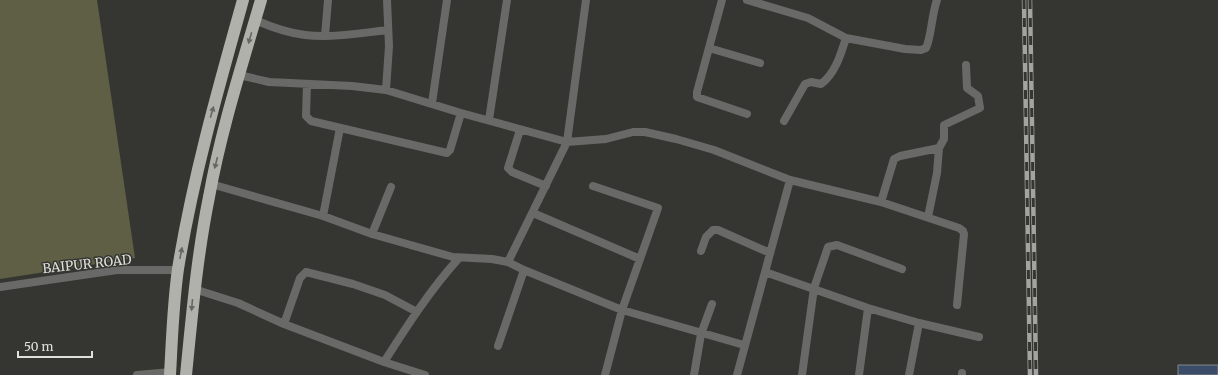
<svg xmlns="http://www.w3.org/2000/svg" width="1218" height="375" viewBox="0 0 1218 375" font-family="Merriweather,serif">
<rect width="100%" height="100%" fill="#353631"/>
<path fill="#5e5f44" d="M0,0H97L135,258L0,279Z"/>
<path fill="#3b4c69" stroke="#83868b" d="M1178,365H1218V375H1178Z"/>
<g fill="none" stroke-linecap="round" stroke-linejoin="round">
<path stroke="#696a67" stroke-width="8" d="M586,0L567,142L606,139L633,132H645L676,139L714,150L790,180L881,202L959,228L963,231L964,234L957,305
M722,0L697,92V97L747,114
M747,0L808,18L846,38L905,49L921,50L926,48C931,38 932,13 937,0
M255,20C271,27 288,33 305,35C333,38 361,33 388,30
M325,36L328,0
M709,48L760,63
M239,75L269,82L352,86L386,90L461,113L567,142L508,262
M307,84L306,116L311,121L447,153L450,150L461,113
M386,90L389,46L387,0
M432,103L447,0
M489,120L507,0
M784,121L805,84L811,82L821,84C835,74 841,54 846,38
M520,130L508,168L512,172L546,186
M211,184L323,216L372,234L453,257L492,259L508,262L524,270L622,310L744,345
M593,186L658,208L622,310L605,375
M881,202L894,159L900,156L939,148L944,139V125L980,108L978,96L967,88L966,65
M533,213L640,259
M323,216L340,128
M928,217L937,173L939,148
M372,234L391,187
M701,251L706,237L713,230H718L770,253
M765,272L868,308L919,323L979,337
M0,287L117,270H178
M194,289L238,303L284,324L384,362L425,375
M284,324L300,278L306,272L353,284L385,295L417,312
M498,346L524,270
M384,362C407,326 430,290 459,258
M137,375L171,372
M694,375L701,334L712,304
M737,375L790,180
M802,375L814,288L828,247L837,245L902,269
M859,375L868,308
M909,375L919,323
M962,375V373"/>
<path stroke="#b0b1ab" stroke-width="12" d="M170,375C172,340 173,304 178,269C193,177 218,89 243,0
M186,375C192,315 197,256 209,197C221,130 242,65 261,0"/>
<defs>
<path id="rail" d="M1024,0L1030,375
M1030,0L1036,375"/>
</defs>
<use href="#rail" stroke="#a3a49f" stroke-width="4.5"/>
<use href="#rail" stroke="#353631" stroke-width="3" stroke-dasharray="9" stroke-linecap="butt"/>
</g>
<defs><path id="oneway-solid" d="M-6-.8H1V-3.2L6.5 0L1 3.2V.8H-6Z"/></defs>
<g fill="#666762">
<use href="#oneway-solid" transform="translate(250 38) rotate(106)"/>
<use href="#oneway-solid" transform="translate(212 112) rotate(-74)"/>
<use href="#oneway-solid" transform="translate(216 163) rotate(104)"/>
<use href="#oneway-solid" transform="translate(181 253) rotate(-79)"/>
<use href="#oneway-solid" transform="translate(192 305) rotate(95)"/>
</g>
<g text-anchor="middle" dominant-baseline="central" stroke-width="3" stroke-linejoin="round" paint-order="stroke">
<g font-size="13" fill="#dfe0dc" stroke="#353631">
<text transform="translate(87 264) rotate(-6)">BAIPUR ROAD</text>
</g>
</g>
<path d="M18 351v6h74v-6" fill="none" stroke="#dfe0dc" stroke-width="2"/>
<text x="24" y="351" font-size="12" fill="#dfe0dc" stroke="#353631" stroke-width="3" paint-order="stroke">50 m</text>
</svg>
